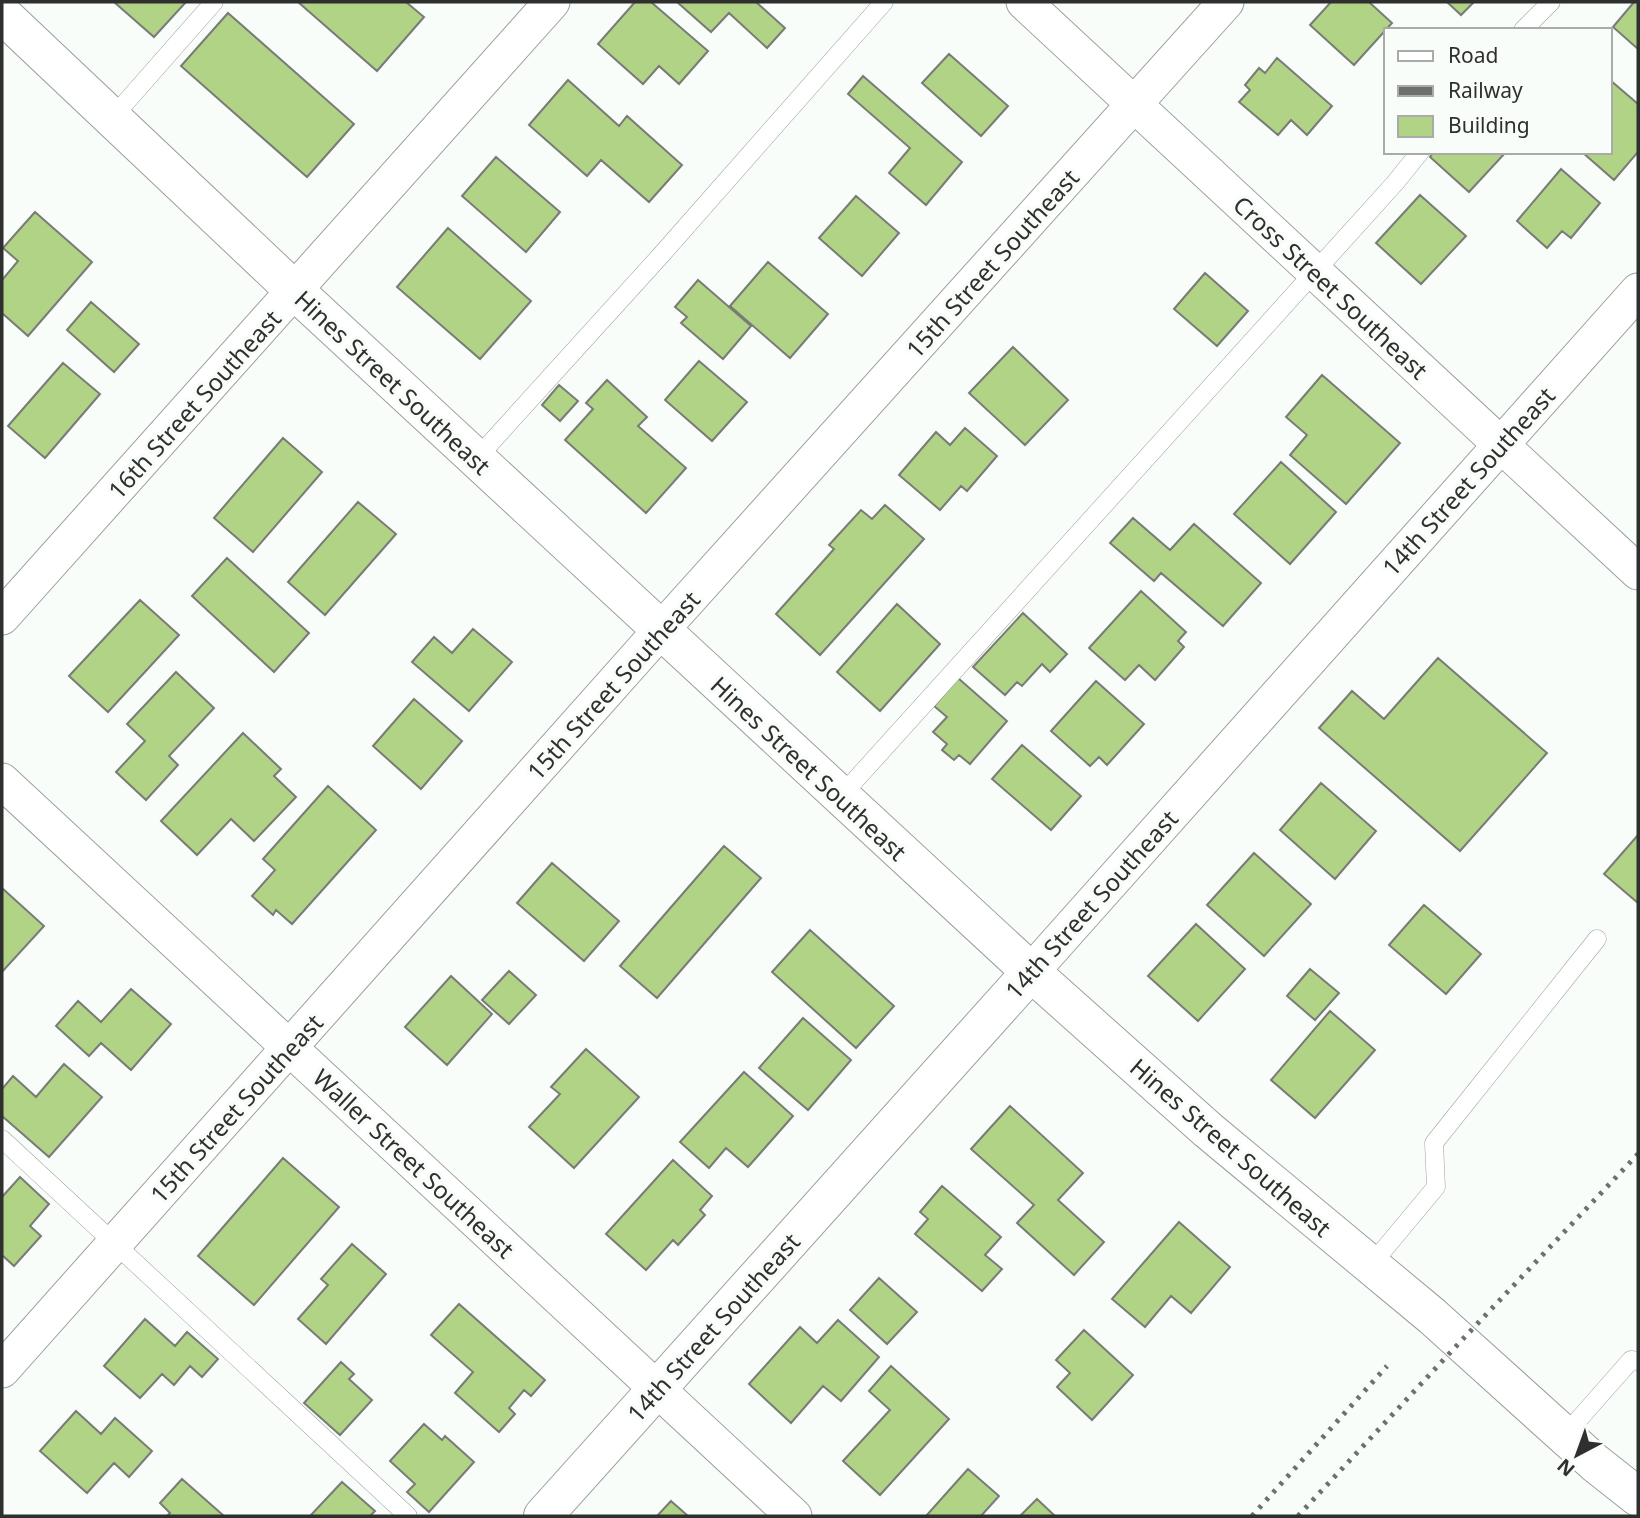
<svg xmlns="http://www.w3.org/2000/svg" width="1640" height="1518" viewBox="0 0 1640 1518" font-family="'Noto Sans',sans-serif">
<rect width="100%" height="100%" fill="#f9fdf9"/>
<path fill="#b0d385" stroke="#797b77" stroke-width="2" d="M114,2H186L154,37Z
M298,2H406L424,17L377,71Z
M635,2H651L708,51L679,84L659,66L643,84L598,44Z
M677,2H756L785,28L767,48L729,13L711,32Z
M1331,2H1369L1392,23L1354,65L1310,25Z
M1447,2H1474L1461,15Z
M1634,2H1638V49L1613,27Z
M228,13L354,124L307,177L181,66Z
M949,54L1008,106L981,136L922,83Z
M1277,58L1332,106L1307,135L1291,120L1278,135L1239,102L1250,90L1245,85L1259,68L1265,73Z
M863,76L962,162L926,205L889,173L910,148L848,94Z
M568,80L619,126L627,116L682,165L649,202L601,160L587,176L529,125Z
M1610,80L1638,104V152L1614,180L1582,152H1610Z
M1434,152H1506L1469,192L1430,157Z
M496,157L560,212L526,252L462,196Z
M1561,169L1600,203L1571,238L1562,231L1547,248L1517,221Z
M1420,195L1466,236L1421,284L1376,243Z
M856,196L899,233L862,276L819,238Z
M35,212L92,262L28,336L2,313V280L18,261L3,248Z
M448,228L531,301L480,359L397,287Z
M768,262L828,314L790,358L730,306Z
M1205,273L1248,311L1217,346L1174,309Z
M698,280L751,326L723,359L681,323L687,317L675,307Z
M91,302L139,344L114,372L67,330Z
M1013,347L1068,400L1025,445L969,393Z
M699,361L747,402L712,441L665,400Z
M63,363L100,394L45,458L8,426Z
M1322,375L1400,443L1346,504L1290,455L1307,435L1286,417Z
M607,380L647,417L638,426L686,468L646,513L565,440L593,409L586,403Z
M559,385L578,401L560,421L542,405Z
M965,428L997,456L967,491L961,486L940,510L899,475L936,432L950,445Z
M283,438L322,472L253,552L214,518Z
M1281,462L1336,512L1290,564L1234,514Z
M358,502L396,534L325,615L288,582Z
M885,505L924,539L820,655L776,614L834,549L829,545L861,510L872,519Z
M1133,518L1170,550L1194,524L1261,583L1223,626L1161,573L1154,581L1110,543Z
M227,558L309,633L274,672L192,596Z
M1141,591L1186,632L1178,641L1184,647L1155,680L1139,665L1125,680L1089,648Z
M140,600L179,635L108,712L69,676Z
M897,604L940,644L880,711L837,672Z
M1023,613L1067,654L1050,672L1042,664L1022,686L1017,682L1005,695L973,667Z
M473,629L512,662L469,711L412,662L434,637L452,653Z
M1438,658L1547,753L1460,851L1319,728L1352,691L1384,719Z
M176,672L214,708L169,756L178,765L146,800L116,772L145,741L127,724Z
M958,678L1007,721L970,764L959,755L954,760L942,750L947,744L933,732L947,717L934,706Z
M1096,681L1144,724L1107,765L1099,757L1090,766L1051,731Z
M414,699L462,741L421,789L373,746Z
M243,733L281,769L274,776L296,797L254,841L231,819L197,855L161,821Z
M1022,745L1081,796L1051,830L992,779Z
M1321,783L1376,831L1335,879L1280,830Z
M328,786L376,830L292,924L276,910L273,915L252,896L275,870L263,859Z
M1638,835V903L1604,874Z
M724,846L761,878L657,998L620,966Z
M1254,853L1311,904L1264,956L1207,905Z
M552,863L619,921L584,961L517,903Z
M2,888L44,926L2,972Z
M1424,905L1481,954L1446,994L1389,945Z
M1196,924L1245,969L1198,1021L1148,976Z
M810,930L894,1006L856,1048L772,972Z
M1310,969L1339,993L1315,1020L1287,996Z
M509,971L536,995L509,1024L482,1000Z
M451,976L492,1014L447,1065L405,1027Z
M131,989L171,1024L131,1070L101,1043L89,1056L56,1026L78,1001L101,1022Z
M1330,1011L1375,1050L1315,1118L1271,1080Z
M803,1018L851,1060L808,1110L759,1068Z
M586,1049L639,1097L574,1168L529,1127L560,1094L551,1087Z
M64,1064L102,1097L49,1157L2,1116V1089L13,1076L36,1097Z
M744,1072L793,1116L748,1167L726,1148L709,1168L680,1142Z
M1010,1106L1083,1173L1058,1200L1104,1242L1074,1275L1017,1223L1034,1205L971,1149Z
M283,1158L339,1207L254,1305L198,1256Z
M673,1160L712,1196L700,1210L705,1215L678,1245L673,1240L646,1270L606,1234Z
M20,1177L49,1204L30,1226L41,1236L14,1266L2,1255V1197Z
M942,1186L1001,1237L985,1255L1002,1269L982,1291L915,1234L928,1219L920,1212Z
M1179,1222L1230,1267L1191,1313L1171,1296L1145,1327L1112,1299Z
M352,1244L386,1274L326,1344L298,1319L328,1285L321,1279Z
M879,1278L917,1312L887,1344L850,1310Z
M459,1304L545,1380L531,1396L524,1390L509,1408L515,1414L499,1432L455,1393L473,1372L431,1335Z
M145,1319L175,1346L187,1332L218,1359L202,1377L190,1366L174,1385L162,1374L140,1398L104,1366Z
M838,1320L879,1357L841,1401L823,1386L791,1423L749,1384L800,1327L817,1343Z
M1084,1330L1133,1375L1092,1420L1057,1387L1070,1373L1056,1360Z
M341,1362L354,1374L349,1379L372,1400L340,1435L304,1403Z
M891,1366L949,1419L880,1495L843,1461L890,1410L869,1391Z
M76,1411L101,1434L115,1418L152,1451L129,1477L114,1463L87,1493L40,1451Z
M424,1424L442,1440L445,1436L474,1462L429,1512L407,1492L415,1484L390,1461Z
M968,1469L999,1496L981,1516H926Z
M182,1479L224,1516H167L170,1513L160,1503Z
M342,1482L375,1511L370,1516H313L311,1515Z
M1037,1499L1055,1516H1020Z
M671,1501L688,1516H657Z"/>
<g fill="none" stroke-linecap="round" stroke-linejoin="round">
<defs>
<path id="lane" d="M1523,30L1551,2
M112,118L214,2
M476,459L662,254L884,2
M840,797L1395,183L1420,152
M2,1139L408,1516
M1371,1265L1436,1187L1434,1143L1597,939
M1565,1435L1631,1360L1638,1361"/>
<path id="street" d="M1024,2L1638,572
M2,617L552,2
M2,781L794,1516
M1031,972L1638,291
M2,1370L661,630L1226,2"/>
<path id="secondary" d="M2,14L295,291L1031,972L1208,1130L1432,1316L1595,1463L1638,1497
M543,1516L1031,972"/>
</defs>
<use href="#lane" stroke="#9da09d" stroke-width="19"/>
<use href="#street" stroke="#9da09d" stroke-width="37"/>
<use href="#secondary" stroke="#9da09d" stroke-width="40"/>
<use href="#lane" stroke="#fff" stroke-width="18"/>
<use href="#street" stroke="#fff" stroke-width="35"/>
<use href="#secondary" stroke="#fff" stroke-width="38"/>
<path stroke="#6e706e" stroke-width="5" stroke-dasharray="3.5 7" stroke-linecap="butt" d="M1252,1516L1387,1366
M1298,1516L1461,1341L1638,1154"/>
</g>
<g text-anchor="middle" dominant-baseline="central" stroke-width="7" stroke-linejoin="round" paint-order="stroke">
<g font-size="24" fill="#2e2f2e" stroke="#f9fdf9">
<text transform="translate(992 263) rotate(-48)">15th Street Southeast</text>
<text transform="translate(1331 287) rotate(43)">Cross Street Southeast</text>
<text transform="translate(393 382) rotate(43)">Hines Street Southeast</text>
<text transform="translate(194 404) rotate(-48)">16th Street Southeast</text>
<text transform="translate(1468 481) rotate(-48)">14th Street Southeast</text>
<text transform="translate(613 685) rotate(-48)">15th Street Southeast</text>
<text transform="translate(809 768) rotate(43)">Hines Street Southeast</text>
<text transform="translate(1091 904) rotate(-48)">14th Street Southeast</text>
<text transform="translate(236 1108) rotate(-48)">15th Street Southeast</text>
<text transform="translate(1231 1147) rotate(41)">Hines Street Southeast</text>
<text transform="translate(414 1163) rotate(43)">Waller Street Southeast</text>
<text transform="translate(713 1327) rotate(-48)">14th Street Southeast</text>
</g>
</g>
<rect width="1640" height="1518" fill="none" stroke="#2e2f2e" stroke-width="7"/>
<rect x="1384" y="28" width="228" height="126" fill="#f9fdf9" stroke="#a8aba8" stroke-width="2"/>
<rect x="1398" y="51" width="35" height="10" fill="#ffffff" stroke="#a8aba8" stroke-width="2"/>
<text x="1448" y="63" font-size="21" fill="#2e2f2e">Road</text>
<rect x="1398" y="86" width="35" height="10" fill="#6e706e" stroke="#a8aba8" stroke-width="2"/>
<text x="1448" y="98" font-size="21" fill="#2e2f2e">Railway</text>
<rect x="1398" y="116" width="35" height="21" fill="#b0d385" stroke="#a8aba8" stroke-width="2"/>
<text x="1448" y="133" font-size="21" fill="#2e2f2e">Building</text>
<g transform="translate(1577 1455) rotate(221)" stroke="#f9fdf9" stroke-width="5" paint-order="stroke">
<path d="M0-5L12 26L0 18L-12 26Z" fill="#2e2f2e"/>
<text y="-10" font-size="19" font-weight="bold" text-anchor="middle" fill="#2e2f2e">N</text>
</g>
</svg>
